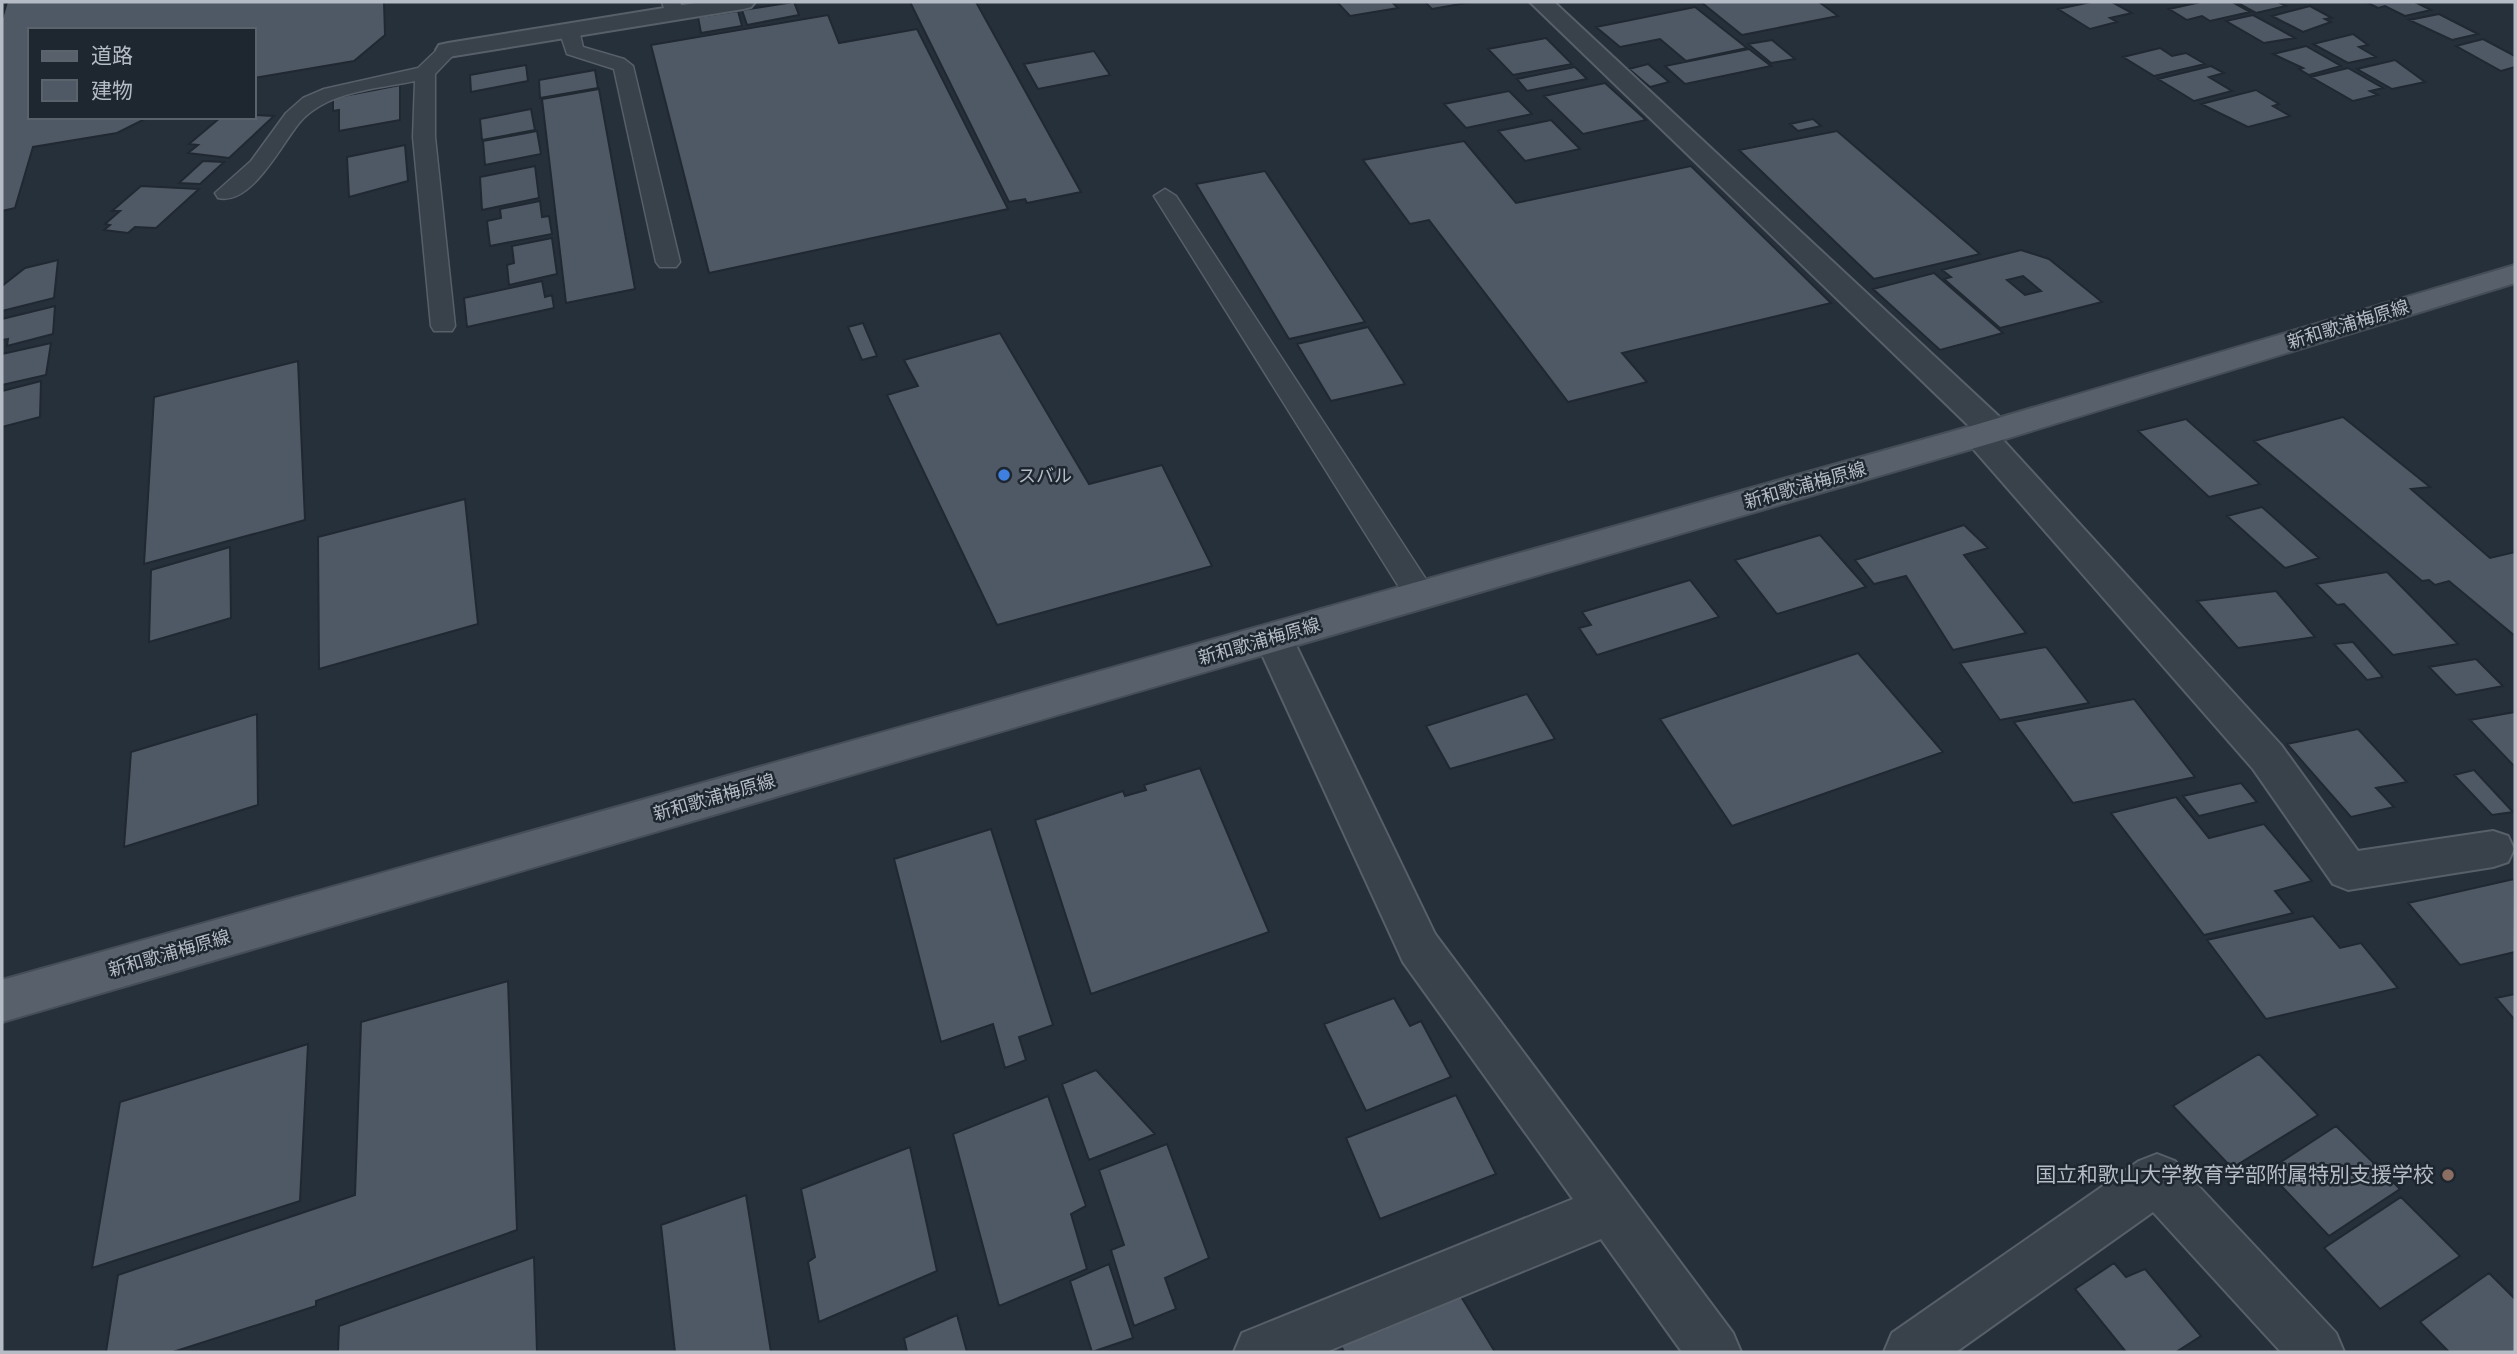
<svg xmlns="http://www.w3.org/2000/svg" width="2517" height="1354" viewBox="0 0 2517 1354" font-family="'Roboto Condensed','Noto Sans JP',sans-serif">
<rect width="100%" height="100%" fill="#26303b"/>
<path fill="#4f5965" stroke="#202832" stroke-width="2" fill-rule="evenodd" d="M7,2H384L385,35L354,61L254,78V30H30V117H149L117,133L33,147L15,208L2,211V19Z
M794,2L799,15L747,25L742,10Z
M910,2H976L1081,192L1027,203L1025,199L1009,202Z
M1337,2H1392L1398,8L1350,16Z
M1425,2H1472L1432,9Z
M1701,2H1819L1838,16L1742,35Z
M2091,2H2112L2132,13L2110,18L2117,22L2090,29L2058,9Z
M2201,2H2232L2250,12L2210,21L2202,16L2187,20L2169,9Z
M2236,2H2278L2286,6L2256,13Z
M2366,2H2415L2431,10L2405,16L2385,6L2378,8Z
M2310,6L2332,18L2325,19L2331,22L2303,32L2272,16Z
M1695,7L1747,48L1686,61L1660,39L1620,47L1596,27Z
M738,11L742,26L701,33L698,17Z
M2439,14L2478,34L2452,40L2409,20Z
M828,15L839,43L917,29L1008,209L709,273L651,45Z
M2253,15L2295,38L2264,43L2226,21Z
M2353,34L2368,45L2359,47L2376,57L2348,63L2313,44Z
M1546,38L1572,64L1513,75L1488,49Z
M2483,39L2515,56V67L2501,71L2456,46Z
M1772,40L1795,59L1771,63L1748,44Z
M2306,46L2341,66L2309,75L2299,69L2303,68L2273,54Z
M2160,48L2172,56L2186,53L2205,64L2154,76L2123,57Z
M1749,49L1771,66L1685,84L1665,66Z
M1094,51L1110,75L1038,89L1024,64Z
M2395,60L2425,82L2392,89L2357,69Z
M1648,64L1669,82L1650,87L1629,69Z
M526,65L528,81L471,92L470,75Z
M2211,66L2224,73L2209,77L2232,91L2194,101L2158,79Z
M1575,67L1587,79L1527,91L1517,79Z
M2348,68L2383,88L2370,91L2378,95L2353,101L2311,77Z
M595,70L598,88L540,98L539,80Z
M1605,83L1646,120L1583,134L1544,96Z
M400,85V120L339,131V110L333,111V98Z
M599,89L635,289L566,303L542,99Z
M2256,90L2279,104L2273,106L2290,116L2248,127L2201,104Z
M1509,91L1532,114L1466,128L1444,104Z
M531,109L535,130L482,140L480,119Z
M254,115L274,116L229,158L188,153L198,145L189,144L221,117H254Z
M1813,119L1821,126L1798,131L1790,124Z
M1551,120L1580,149L1525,161L1498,131Z
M537,131L541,154L485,165L483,141Z
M1837,131L1980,254L1874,279L1739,150Z
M1464,141L1516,203L1691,166L1831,303L1622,353L1647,382L1568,402L1429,220L1410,224L1363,160Z
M405,145L408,181L349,197L347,157Z
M203,161L224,162L200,184L179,183Z
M535,166L539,198L482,210L480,177Z
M1265,171L1365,322L1289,339L1196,184Z
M141,186L199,189L156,228L135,227L128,233L104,230L110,225L105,224L120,211H112Z
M540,201L542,217L549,216L552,234L490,246L487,221L501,218L500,209Z
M552,238L557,274L509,285L507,265L514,263L512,246Z
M2021,250L2049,259L2102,302L2000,328L1944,279L1951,277L1942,270ZM2023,276L2041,291L2025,295L2007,280Z
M58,260L54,298L2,311V286L25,268Z
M1934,273L2003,333L1940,350L1873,289Z
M542,281L545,297L552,295L554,308L467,327L464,298Z
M55,306L53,334L7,346L8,339L2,340V319Z
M863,323L877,356L862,360L848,327Z
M1368,327L1405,384L1331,401L1297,344Z
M1000,333L1089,484L1162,465L1212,566L997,625L887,395L918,386L904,360Z
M51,343L46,375L2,385V354Z
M298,361L305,520L144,564L154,397Z
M41,381L40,417L2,427V391Z
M2343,417L2430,487L2411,489L2490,558L2515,552V636L2449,581L2435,585L2429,580L2422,581L2254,441Z
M2186,419L2260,484L2209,497L2138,431Z
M465,499L478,624L319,669L318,537Z
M2262,507L2319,558L2285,568L2227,516Z
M1964,525L1988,548L1964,555L2026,633L1953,650L1906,576L1874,584L1855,560Z
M1820,535L1866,587L1777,614L1735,560Z
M230,547L231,618L149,642L151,570Z
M2387,572L2458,644L2393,655L2344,604L2337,605L2316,584Z
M1690,580L1719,617L1597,655L1579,628L1591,625L1582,612Z
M2276,591L2315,637L2238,648L2197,601Z
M2353,642L2383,677L2367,680L2334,644Z
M2046,647L2089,703L2000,720L1960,663Z
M1858,653L1943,752L1732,826L1660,719Z
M2476,659L2503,686L2456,695L2429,667Z
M1527,694L1555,739L1450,769L1426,726Z
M2134,699L2195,777L2073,803L2014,722Z
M2515,712V767L2470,720Z
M257,714L258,805L124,847L131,752Z
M2358,729L2407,782L2376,788L2394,807L2351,817L2287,744Z
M1200,768L1269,932L1091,994L1035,820L1123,791L1125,796L1146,790L1144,785Z
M2474,770L2513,812L2492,815L2454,775Z
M2241,783L2257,802L2199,816L2183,796Z
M2176,797L2209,838L2264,824L2312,881L2275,891L2293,913L2204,935L2111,813Z
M991,829L1053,1025L1019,1037L1026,1060L1005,1068L993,1024L941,1042L894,859Z
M2514,879L2515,952L2460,965L2408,903Z
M2313,916L2340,948L2361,943L2398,988L2266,1019L2207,940Z
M508,981L517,1230L316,1301V1306L173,1352H106L118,1275L355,1195L361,1022Z
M2515,994V1020L2496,998Z
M1394,998L1410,1026L1421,1021L1451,1077L1366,1111L1324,1024Z
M308,1044L300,1201L92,1268L120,1102Z
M2259,1054L2318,1115L2232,1168L2173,1106Z
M1096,1070L1155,1134L1089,1160L1062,1084Z
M1456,1095L1496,1174L1380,1219L1346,1138Z
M1048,1096L1086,1206L1071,1214L1087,1269L999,1306L953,1134Z
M2336,1126L2400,1189L2329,1236L2267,1171Z
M1167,1144L1209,1258L1165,1278L1176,1309L1134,1326L1111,1250L1124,1245L1099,1170Z
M910,1147L937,1271L819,1322L808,1262L815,1257L801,1189Z
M746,1195L771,1352H675L661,1225Z
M2401,1197L2460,1256L2380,1309L2324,1248Z
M534,1257L537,1352H338L339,1326Z
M2114,1263L2126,1277L2145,1269L2201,1336L2176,1352H2126L2075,1289Z
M1109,1264L1133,1338L1092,1352L1070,1281Z
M2489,1273L2515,1299V1352H2449L2420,1322Z
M1449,1277L1495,1352H1344L1340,1344Z
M957,1315L967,1352H907L904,1338Z"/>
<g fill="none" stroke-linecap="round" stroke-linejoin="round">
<defs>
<path id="service" d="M662,2H680L684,13L674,19L667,17Z
M569,24L579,30L583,47L624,59L633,66L680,262L676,267H660L656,262L614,69L567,54L559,30Z
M448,44L458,50L435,74V137L455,326L452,331H434L431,326L413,137L415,81C377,89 327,91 300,122C282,143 252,206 218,198L215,193L251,161L286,113L303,98L324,89L418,68L441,46Z
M1165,189L1176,196L1431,587L1435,595L1431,603L1420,606L1409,603L1154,196Z"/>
<path id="minor" d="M701,2H755L751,7L743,9L448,57L439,55L436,50L439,45L448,43Z
M1530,2H1554L2006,423L2010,431L2003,440L2281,745L2358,851L2493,831L2508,836L2514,849L2508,862L2493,867L2348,890L2333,884L2253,769L1968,443L1963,435L1970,427Z
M1273,623L1286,627L1292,637L1435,934L1733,1333L1741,1352H1682L1601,1239L1326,1352H1234L1242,1333L1573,1199L1403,962L1254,637L1260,627Z
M2157,1154L2175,1161L2336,1333L2344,1352H2281L2153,1212L1956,1352H1884L1892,1333L2139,1161Z"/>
<path id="primary" d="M2515,265V283L1992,443L2,1022V980L1968,427Z"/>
</defs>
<use href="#service" stroke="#575f69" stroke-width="3"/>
<use href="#minor" stroke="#575f69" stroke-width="4"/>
<use href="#primary" stroke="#454d57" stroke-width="4"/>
<use href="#service" fill="#39414b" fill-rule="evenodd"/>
<use href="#minor" fill="#39414b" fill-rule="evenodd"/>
<use href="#primary" fill="#58616b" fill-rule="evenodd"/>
</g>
<circle fill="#3f7fe0" stroke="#1e2630" stroke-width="2.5" cx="1004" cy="475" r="7"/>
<circle fill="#8d6e63" stroke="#1e2630" stroke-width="2.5" cx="2448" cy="1175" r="7"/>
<g text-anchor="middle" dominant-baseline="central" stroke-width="5" stroke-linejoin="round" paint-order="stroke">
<g font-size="18" fill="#b5bcc6" stroke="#1e2630">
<text transform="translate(2348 324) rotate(-17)">新和歌浦梅原線</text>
<text transform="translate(1805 485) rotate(-16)">新和歌浦梅原線</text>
<text transform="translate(1259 641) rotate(-16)">新和歌浦梅原線</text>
<text transform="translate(714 797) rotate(-16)">新和歌浦梅原線</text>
<text transform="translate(169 953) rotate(-16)">新和歌浦梅原線</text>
</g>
<g font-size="18" fill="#b5bcc6" stroke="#1e2630" text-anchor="start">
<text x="1018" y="475">スバル</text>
</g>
<g font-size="21" fill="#b5bcc6" stroke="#1e2630" text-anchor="end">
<text x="2434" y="1175">国立和歌山大学教育学部附属特別支援学校</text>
</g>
</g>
<rect width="2517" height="1354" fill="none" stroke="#b5bcc6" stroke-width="7"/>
<rect x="28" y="28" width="228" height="91" fill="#1e2630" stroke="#5a626c" stroke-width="2"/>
<rect x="42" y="51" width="35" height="10" fill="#58616b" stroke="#5a626c" stroke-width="2"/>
<text x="91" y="63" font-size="21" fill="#b5bcc6">道路</text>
<rect x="42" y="80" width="35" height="21" fill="#4f5965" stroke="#5a626c" stroke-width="2"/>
<text x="91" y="98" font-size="21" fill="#b5bcc6">建物</text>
</svg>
